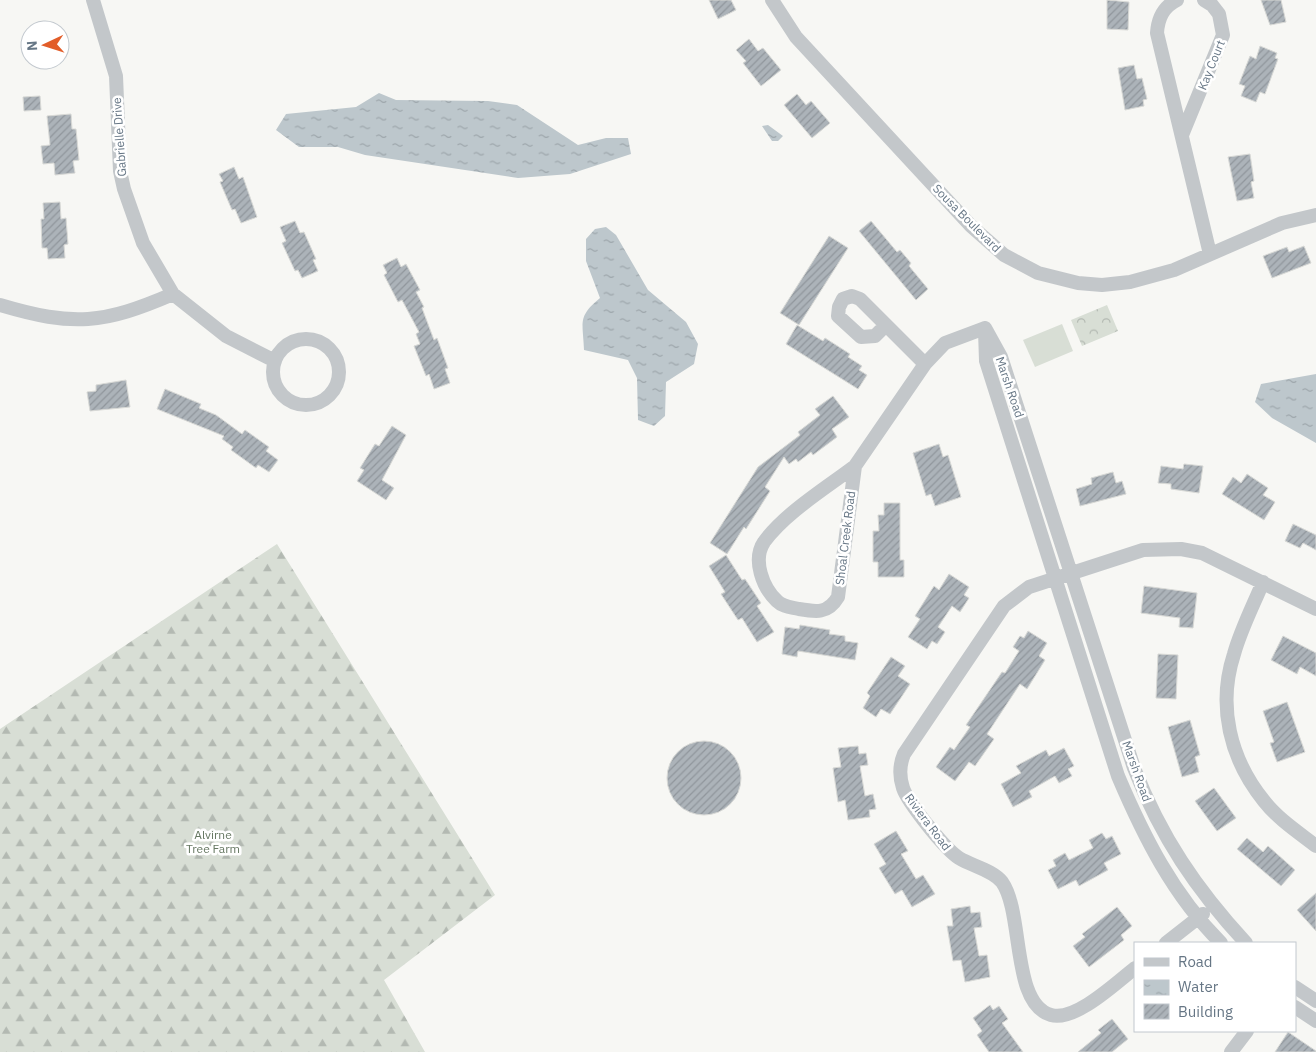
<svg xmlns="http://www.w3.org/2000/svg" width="1316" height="1052" viewBox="0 0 1316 1052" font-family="'IBM Plex Sans',sans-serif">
<defs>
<pattern id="forest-firs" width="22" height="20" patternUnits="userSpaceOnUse" patternTransform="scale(1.25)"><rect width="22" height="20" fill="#d8ded5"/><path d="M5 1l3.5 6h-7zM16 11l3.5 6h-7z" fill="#b3b9b2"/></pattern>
<pattern id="park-crowns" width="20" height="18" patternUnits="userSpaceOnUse" patternTransform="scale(1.25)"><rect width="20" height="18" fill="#d8ded5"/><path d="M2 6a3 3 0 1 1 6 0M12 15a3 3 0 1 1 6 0" fill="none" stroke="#b3b9b2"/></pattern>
<pattern id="water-ripples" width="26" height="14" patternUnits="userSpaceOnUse" patternTransform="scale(1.25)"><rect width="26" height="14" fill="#bdc7cc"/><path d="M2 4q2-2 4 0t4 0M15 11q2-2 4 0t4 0" fill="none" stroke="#9da6ab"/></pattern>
<pattern id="building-hatch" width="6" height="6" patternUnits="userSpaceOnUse" patternTransform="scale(1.25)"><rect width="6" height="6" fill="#acb3b9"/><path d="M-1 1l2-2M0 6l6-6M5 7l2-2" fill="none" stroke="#90969c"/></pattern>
</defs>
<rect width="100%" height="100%" fill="#f7f7f4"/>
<path fill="#d8ded5" d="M1062,324L1073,351L1035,367L1023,340Z"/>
<path fill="url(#forest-firs)" d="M277,544L495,895L384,980L425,1052H0V729Z"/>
<path fill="url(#park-crowns)" d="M1107,305L1118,331L1082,346L1071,320Z"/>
<path fill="url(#water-ripples)" d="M379,93L396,100L488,101L517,105L578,145L606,138H628L631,154L570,174L518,178L365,155L338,147H299L276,130L286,114L356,107Z
M768,125L783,136L778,141H772L762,126Z
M606,227L616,235L648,290L686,322L698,344L694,364L666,382L665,416L654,426L638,420L637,378L628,360L584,350C583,322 577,317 600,298L586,261V239L595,229Z
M1316,374V443L1272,418L1255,402L1261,384Z"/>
<path fill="url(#building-hatch)" stroke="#d8d9d6" d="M709,0H731L736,10L718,19Z
M1107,0L1129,2L1128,30L1107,29Z
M1261,0H1281L1286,22L1270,25Z
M749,39L758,51L763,48L781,70L761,86L743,63L746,61L736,50Z
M1260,46L1277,53L1275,58L1278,59L1265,94L1260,92L1256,102L1241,96L1245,86L1239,84L1250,56L1256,59Z
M1134,65L1137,79L1142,78L1147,99L1143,100L1144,106L1125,110L1118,68Z
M797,94L806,105L811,101L830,123L812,138L784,105Z
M40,96L41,110L24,111L23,97Z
M71,114L72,129H76L79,160L73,161L75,173L55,175L54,163L43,164L41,146L50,145L47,116Z
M1250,154L1254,181L1251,182L1254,198L1237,201L1228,157Z
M234,167L239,179L243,177L257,217L241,223L235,209L232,210L220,182L223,181L219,174Z
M60,202L61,219L66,218L68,244L64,245L65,258L48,259L47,248H42L41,219H44L43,203Z
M295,221L300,233L304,232L316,259L313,260L318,271L302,278L298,270L295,271L282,243L286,241L280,227Z
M871,221L897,252L900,250L911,263L909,266L928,289L916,300L859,231Z
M829,236L848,248L799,325L780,313Z
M1304,246L1311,263L1272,278L1263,256L1287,247L1289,252Z
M397,258L401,267L406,264L420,290L416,292L424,307L422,308L434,340L437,338L448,368L445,369L450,383L434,389L429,374L426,376L414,346L420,344L416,334L419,332L402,300L398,302L384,275L387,273L383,265Z
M797,325L823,341L825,338L850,354L848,357L862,366L859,370L867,375L858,389L786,344Z
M126,380L130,407L90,411L87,392L96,391V385Z
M165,389L201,404L199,408L216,415L242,434L245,430L269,447L266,451L278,460L269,472L258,465L256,468L231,450L233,447L222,439L224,436L157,409Z
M833,396L849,417L832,429L837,437L813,455L811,452L798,462L796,459L789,464L784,457L765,487L770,491L746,529L744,527L727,554L710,543L758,467L800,435L798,432L820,415L815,409Z
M392,426L406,435L382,480L394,488L386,500L357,481L364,470L360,468L375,444L379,446Z
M939,444L943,457L948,455L961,497L935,506L931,494L926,496L913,453Z
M1184,464L1203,466L1199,493L1171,489V484L1158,483L1161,466L1183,469Z
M1113,472L1116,483L1122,481L1126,494L1080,506L1076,489L1092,484L1091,478Z
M1247,474L1268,488L1263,495L1275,502L1264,520L1222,494L1233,477L1241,483Z
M884,503H900V560H904V577H878V562H873V531H879L878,515H884Z
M1293,524L1316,535V550L1303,543L1300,548L1285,541Z
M726,555L742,580L745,579L761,603L757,606L774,632L757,642L742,618L738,620L721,594L725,592L709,566Z
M949,574L969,587L964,595L969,598L960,612L952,606L938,627L945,632L937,644L932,641L927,649L908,637L920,619L915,616L934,586L939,590Z
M1144,586L1197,593L1193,628L1179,627L1180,618L1141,613Z
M800,625L830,630L829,634L845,636V641L858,643L855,660L798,651L797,657L782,654L785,627L799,629Z
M1028,631L1047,643L1039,656L1045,660L1027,689L1020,684L987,734L994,739L975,766L969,762L955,781L936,767L950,747L954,750L970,727L966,725L1002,672L1005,673L1019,651L1013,647L1020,636L1024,638Z
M1283,636L1316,653V676L1300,667L1297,674L1271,660Z
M1158,654L1178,655L1176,699L1156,698Z
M891,657L905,666L898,676L910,684L890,714L881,709L876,717L863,708L870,696L867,693Z
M1287,702L1305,752L1277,762L1270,743L1274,742L1263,711Z
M1190,720L1200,755L1195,757L1199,772L1182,777L1168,727Z
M667 778a37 37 0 1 1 74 0a37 37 0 1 1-74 0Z
M858,746L859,754L866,753L868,765L860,766L865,796L873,794L876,809L869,810L870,817L848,820L845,800L838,802L833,768L841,767L838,748Z
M1064,748L1074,766L1068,769L1072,776L1059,783L1055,776L1029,791L1032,797L1013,807L1001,784L1021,773L1016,766L1046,750L1049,756Z
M1214,788L1236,818L1217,831L1195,801Z
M896,831L908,851L901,854L916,879L923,875L935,894L912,907L902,890L895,894L879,868L886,864L874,844Z
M1102,833L1106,839L1112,836L1121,854L1104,863L1108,870L1079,886L1076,880L1058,889L1048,870L1056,866L1053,860L1065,853L1069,860L1093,848L1089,840Z
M1247,838L1263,852L1268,846L1295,870L1281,886L1237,849Z
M1316,893V931L1297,910Z
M970,906L971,913L980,912L982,927L974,928L979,956L987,955L990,977L965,982L961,960L953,961L947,926H953L951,909Z
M1117,907L1132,926L1121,935L1124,940L1089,967L1073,946L1085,937L1082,934Z
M990,1005L993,1010L999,1006L1008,1019L1002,1023L1023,1052H989L977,1035L982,1031L973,1018Z
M1112,1019L1128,1039L1112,1052H1078L1101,1033L1098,1030Z
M1288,1032L1316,1051V1052H1275Z"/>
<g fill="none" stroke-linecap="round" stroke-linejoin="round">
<path stroke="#c3c7ca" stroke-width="14" d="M93,0L116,76L120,171L124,189L143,243L173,294L226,336L275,361
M772,0L796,37L971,226L1004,255L1038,273L1078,283L1102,285L1130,282L1174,270L1282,223L1316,215
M1177,0C1163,7 1158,18 1157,33L1210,254
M1182,135L1223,35L1219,14L1212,5L1204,0
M0,305C74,327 103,324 173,294
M885,326L875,336L861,337L838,316L839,307L843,299L852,296L860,299L925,364
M985,328L1001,357L1134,768C1161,837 1196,889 1246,943
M985,331L986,361L1118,776C1144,837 1173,895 1221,943
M273 372a33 33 0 1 1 66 0a33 33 0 1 1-66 0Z
M855,466C826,488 785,513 764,542C752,560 763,588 777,601C783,607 791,607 799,609C816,612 828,614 838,597L855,466L925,364L945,343L985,328
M1263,582C1253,606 1241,629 1234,654C1217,706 1230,759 1264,801C1278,819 1298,832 1316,846
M1166,943L1203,914
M1135,968C1116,983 1075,1022 1051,1015C1011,1004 1024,913 1002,882C993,870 972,866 959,858C945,849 908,803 903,788C899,776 899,766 904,754L1004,606L1029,587L1143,550L1181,549L1202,553L1316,609
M1295,987L1316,1001
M1295,1007L1316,1021
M1231,1052L1247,1031"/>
</g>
<g text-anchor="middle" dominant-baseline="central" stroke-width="5" stroke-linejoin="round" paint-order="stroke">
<g font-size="12" fill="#667685" stroke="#fff">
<text transform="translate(1211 65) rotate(-68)">Kay Court</text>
<text transform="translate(119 137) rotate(-94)">Gabrielle Drive</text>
<text transform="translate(967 218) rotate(45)">Sousa Boulevard</text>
<text transform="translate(1010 387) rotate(71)">Marsh Road</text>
<text transform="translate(845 538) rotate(-83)">Shoal Creek Road</text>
<text transform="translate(1137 771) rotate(70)">Marsh Road</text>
<text transform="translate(928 822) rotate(53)">Riviera Road</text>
</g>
<g font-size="12" fill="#657761" stroke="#fff">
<text x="213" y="834">Alvirne<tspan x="213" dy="14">Tree Farm</tspan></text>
</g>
</g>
<rect x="1134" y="942" width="162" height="90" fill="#ffffff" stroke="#c2c8ce"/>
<rect x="1144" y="958" width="25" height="8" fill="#c3c7ca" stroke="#c2c8ce"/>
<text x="1178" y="967" font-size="15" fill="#667685">Road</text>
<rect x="1144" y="980" width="25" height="15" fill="url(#water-ripples)" stroke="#c2c8ce"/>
<text x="1178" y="992" font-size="15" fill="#667685">Water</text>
<rect x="1144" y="1004" width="25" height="15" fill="url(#building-hatch)" stroke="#c2c8ce"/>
<text x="1178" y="1017" font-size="15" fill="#667685">Building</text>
<g transform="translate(45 45) rotate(266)"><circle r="24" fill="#ffffff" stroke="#c2c8ce"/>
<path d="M0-4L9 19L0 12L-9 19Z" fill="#e25d29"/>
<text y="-8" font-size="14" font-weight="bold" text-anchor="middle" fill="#667685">N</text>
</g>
</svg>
